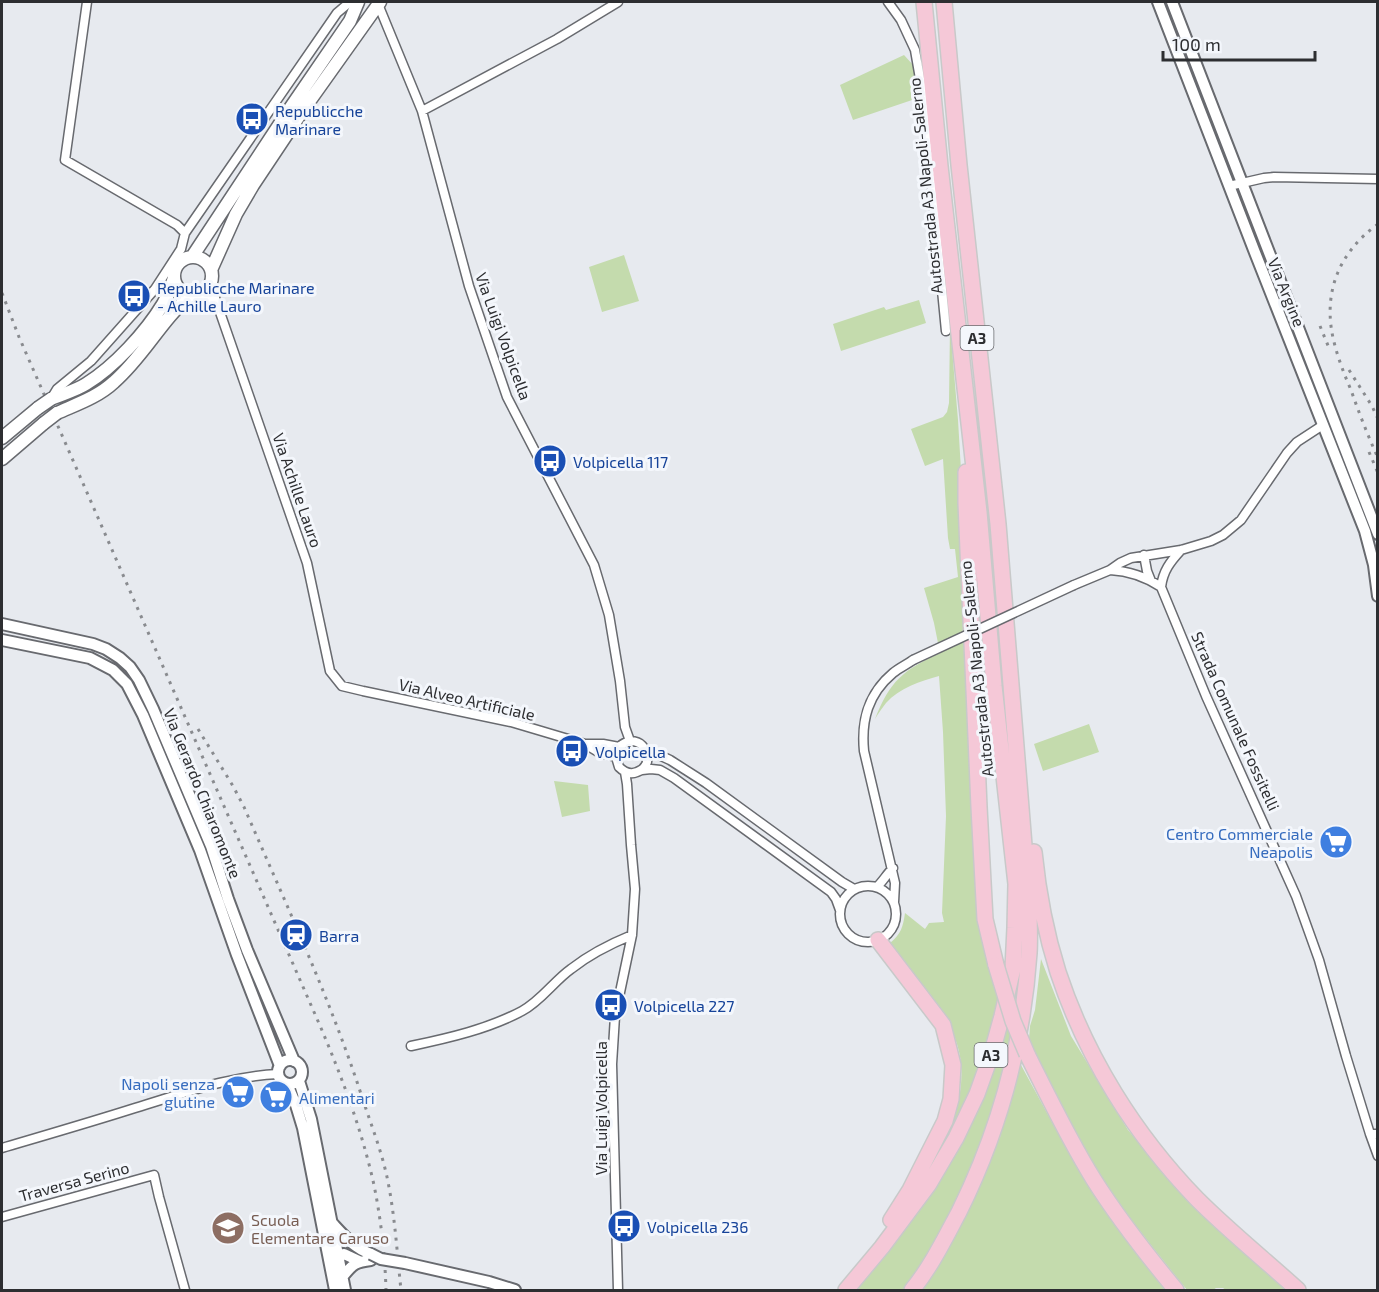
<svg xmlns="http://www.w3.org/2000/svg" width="1379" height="1292" viewBox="0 0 1379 1292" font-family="'Exo 2',sans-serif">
<rect width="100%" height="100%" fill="#e7eaef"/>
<path fill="#c4dbad" d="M904,55L914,66L918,98L853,120L840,85Z
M624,255L639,301L602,312L589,267Z
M919,300L926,323L841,351L833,324L884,307L886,310Z
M950,325L958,420L991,973L999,1005L991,1031L963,1110L938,1156C955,1122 969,1082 957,1044C951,1023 936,1005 924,988C913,973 901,958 890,943C901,934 903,927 905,913L925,929L929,923L944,922L942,913L946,816L943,732L939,676C921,681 899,688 886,703C882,708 878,714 875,719C890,681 903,670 940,653L934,623L924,588L958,577L955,549H950L948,538L943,459L925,466L911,429L943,417L947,412L949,403Z
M1089,724L1099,752L1043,771L1034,744Z
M554,781L588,785L590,811L562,817Z
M1041,959L1071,1036L1128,1130L1197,1209L1288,1290H1226L1223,1288H1216L1213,1290H1187C1169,1268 1151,1245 1133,1222C1091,1166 1057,1104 1029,1039L1030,1026L1035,1010Z
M1008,1024L1013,1034L1005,1073L984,1138L966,1184L942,1232L906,1290H852L895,1239Z
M1021,1065L1065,1146L1100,1202L1168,1290H920L945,1251L973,1199L1000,1137Z"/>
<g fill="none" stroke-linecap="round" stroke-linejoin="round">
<defs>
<path id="minor" d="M87,2L65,160L177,225L185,233
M888,2L901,20L915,50L923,96L946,331
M378,4L422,111L469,286L507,397L594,565L609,615L620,681L625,727L630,741
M422,111L557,39L618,2
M1229,186L1264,178L1274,177L1378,179
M212,280L214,295L307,563L330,671L342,686L363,691L511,722L585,744L600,753L616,757
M197,294L208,298L217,304
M51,399L57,389L91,361L155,289L181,249L185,233L337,13L350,2
M1144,555L1147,571L1151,581
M1110,570C1129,571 1146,577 1161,587L1206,696L1296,896L1319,960L1346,1056L1370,1134H1378
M1074,585L1110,570L1120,563L1131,558L1181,550L1211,541L1223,535L1241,520L1287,453L1297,442L1323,425
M1161,587C1163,571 1170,562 1181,550
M585,744H603L619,747
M646,749L670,760L706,783L842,882L854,889
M616,757L619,767C624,772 630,775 637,772C660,764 641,727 619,747
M642,770L651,769L660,770L674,778L831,892L836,899L840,910
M840 914a28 28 0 1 1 56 0a28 28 0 1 1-56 0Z
M877,887C883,881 887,874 893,868
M894,902L895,883L864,751C861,720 868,694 893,673C899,668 906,665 913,660
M411,1046C449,1038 488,1029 522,1011C541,1001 554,981 571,969C590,954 610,944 632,935
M1370,1134L1378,1156
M2,1148C46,1135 91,1122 135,1108C182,1094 229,1076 278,1074
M2,1217L154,1175L159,1197L185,1290
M618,1290L612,1064L615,1016L632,935L635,889L631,845L627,784L625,772"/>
<path id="tertiary" d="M1158,2L1254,250L1365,531L1374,565L1378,596
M1172,2L1378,534
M2,624L93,644L106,649L120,658L130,667L139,680L153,709L211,846L228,899L247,950L294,1061
M2,640L90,658L113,670L127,684L143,715L200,850L237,955L280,1066
M278 1072a12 12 0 1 1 24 0a12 12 0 1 1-24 0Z
M299,1081L311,1119L345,1290
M287,1084L296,1105L303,1128L335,1290
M332,1223C344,1236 354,1248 371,1254
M344,1254L359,1261
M405,1263L489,1282L515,1290
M343,1276C353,1264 355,1262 371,1260"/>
<path id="secondary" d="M192,257L291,107L350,21L358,2
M174 276a19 19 0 1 1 38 0a19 19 0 1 1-38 0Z
M211,270L236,214L253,185L301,113L380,2
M51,399C62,394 75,391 86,384C114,367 146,332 163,304C168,296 171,287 174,278
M57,413C77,404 98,397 114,382C144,356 161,320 191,295
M2,438L38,408
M2,459L44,423"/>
<path id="motorway" d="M966,472V503L979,807L985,919L996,965
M1034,852C1038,892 1046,934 1058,972C1086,1057 1135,1135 1197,1199C1229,1231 1265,1260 1298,1290
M878,940L943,1025L953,1065L951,1099L945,1121L910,1190L891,1220
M1027,1054C1048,1096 1069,1140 1094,1180C1118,1218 1147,1255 1176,1290
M846,1290L882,1247L929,1184L956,1138L977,1094L992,1052L1002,1016L1013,968L1015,928L1016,884L994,686L979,512L940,166L924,2
M912,1290C931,1267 945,1238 959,1212C999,1131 1023,1044 1029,953C1030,938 1029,923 1029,907L998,524L959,165L944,2"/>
</defs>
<use href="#minor" stroke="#686a6f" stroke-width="11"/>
<use href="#tertiary" stroke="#686a6f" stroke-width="14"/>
<use href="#secondary" stroke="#686a6f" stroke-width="15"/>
<use href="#motorway" stroke="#c8c9c9" stroke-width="18"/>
<use href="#minor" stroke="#fff" stroke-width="8"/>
<use href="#tertiary" stroke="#fff" stroke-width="10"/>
<use href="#secondary" stroke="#fff" stroke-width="12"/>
<use href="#motorway" stroke="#f5c8d7" stroke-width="15"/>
<path stroke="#898b8f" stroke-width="3" stroke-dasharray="3 6" stroke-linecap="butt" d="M1378,224C1338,253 1322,294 1334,342C1338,358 1344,374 1351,390C1359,413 1368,436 1378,458
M2,293L19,337L321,1028C343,1080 362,1131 374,1185C381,1220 385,1255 386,1290
M1320,326L1329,348
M1349,370L1372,406L1378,419
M1369,452L1378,473
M198,729L233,786L244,807C285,902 329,996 361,1094C370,1122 381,1149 387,1177C395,1215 397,1253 401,1290"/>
<defs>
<path id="minor-bridge" d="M913,660L1074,585"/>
<path id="tertiary-bridge" d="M371,1254L381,1259L405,1263"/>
<path id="secondary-bridge" d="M38,408L51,399
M44,423L57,413"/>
<path id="motorway-bridge" d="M996,965L1013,1021L1027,1054"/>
</defs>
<use href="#minor-bridge" stroke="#686a6f" stroke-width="11" stroke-linecap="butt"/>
<use href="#tertiary-bridge" stroke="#686a6f" stroke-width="14" stroke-linecap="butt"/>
<use href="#secondary-bridge" stroke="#686a6f" stroke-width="15" stroke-linecap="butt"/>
<use href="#motorway-bridge" stroke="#c8c9c9" stroke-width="18" stroke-linecap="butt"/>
<use href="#minor-bridge" stroke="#fff" stroke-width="8"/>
<use href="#tertiary-bridge" stroke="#fff" stroke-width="10"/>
<use href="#secondary-bridge" stroke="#fff" stroke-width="12"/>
<use href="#motorway-bridge" stroke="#f5c8d7" stroke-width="15"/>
</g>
<defs>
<symbol id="bus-disc" viewBox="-11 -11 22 22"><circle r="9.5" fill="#1a4fb4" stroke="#f4f7fc"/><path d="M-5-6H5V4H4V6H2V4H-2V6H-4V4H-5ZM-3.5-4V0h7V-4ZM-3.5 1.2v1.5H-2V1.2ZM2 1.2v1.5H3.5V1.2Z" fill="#fff"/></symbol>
<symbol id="supermarket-disc" viewBox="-11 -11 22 22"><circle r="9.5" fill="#3f7fe0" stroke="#f4f7fc"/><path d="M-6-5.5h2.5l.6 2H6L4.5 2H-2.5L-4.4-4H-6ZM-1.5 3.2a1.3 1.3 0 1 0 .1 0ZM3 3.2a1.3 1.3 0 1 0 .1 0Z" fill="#fff"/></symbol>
<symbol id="station-disc" viewBox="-11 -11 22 22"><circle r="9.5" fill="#1a4fb4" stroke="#f4f7fc"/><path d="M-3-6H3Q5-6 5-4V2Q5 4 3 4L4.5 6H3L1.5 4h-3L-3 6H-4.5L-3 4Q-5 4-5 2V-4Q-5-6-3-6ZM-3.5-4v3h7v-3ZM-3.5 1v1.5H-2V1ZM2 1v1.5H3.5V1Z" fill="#fff"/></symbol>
<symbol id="school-disc" viewBox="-11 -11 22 22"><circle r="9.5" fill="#8d6e63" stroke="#f4f7fc"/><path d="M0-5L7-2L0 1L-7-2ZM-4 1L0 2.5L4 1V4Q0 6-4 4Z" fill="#fff"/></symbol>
</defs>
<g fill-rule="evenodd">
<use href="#bus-disc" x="233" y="100" width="38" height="38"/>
<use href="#bus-disc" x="115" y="277" width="38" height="38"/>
<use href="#bus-disc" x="531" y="442" width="38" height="38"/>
<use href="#bus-disc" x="553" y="732" width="38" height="38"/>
<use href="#supermarket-disc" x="1317" y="823" width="38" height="38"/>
<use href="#station-disc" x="277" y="916" width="38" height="38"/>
<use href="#bus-disc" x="592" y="986" width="38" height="38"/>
<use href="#supermarket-disc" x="219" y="1073" width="38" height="38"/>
<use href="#supermarket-disc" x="257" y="1078" width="38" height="38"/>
<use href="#bus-disc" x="605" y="1207" width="38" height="38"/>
<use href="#school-disc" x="209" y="1209" width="38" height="38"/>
</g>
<g text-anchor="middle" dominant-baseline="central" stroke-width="6" stroke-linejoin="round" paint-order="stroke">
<g fill="#f4f7fc" stroke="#696a6e" stroke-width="1.5">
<rect x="960.5" y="326" width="33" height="24" rx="4.5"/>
<rect x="974.5" y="1043" width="33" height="24" rx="4.5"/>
</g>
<g font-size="15" font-weight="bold" fill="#2d2e31">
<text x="977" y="338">A3</text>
<text x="991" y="1055">A3</text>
</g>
<g font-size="16" fill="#164399" stroke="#f4f7fc" text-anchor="start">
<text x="275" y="110">Republicche<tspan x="275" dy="18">Marinare</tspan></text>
<text x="157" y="287">Republicche Marinare<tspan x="157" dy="18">- Achille Lauro</tspan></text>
<text x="573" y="461">Volpicella 117</text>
<text x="595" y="751">Volpicella</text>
<text x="319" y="935">Barra</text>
<text x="634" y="1005">Volpicella 227</text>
<text x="647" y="1226">Volpicella 236</text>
</g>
<g font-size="16" fill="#2d2e31" stroke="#f4f7fc">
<text transform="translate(925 186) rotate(-96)">Autostrada A3 Napoli-Salerno</text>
<text transform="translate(1287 292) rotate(68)">Via Argine</text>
<text transform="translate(504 336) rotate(70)">Via Luigi Volpicella</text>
<text transform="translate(298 490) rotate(71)">Via Achille Lauro</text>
<text transform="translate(976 669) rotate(-96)">Autostrada A3 Napoli-Salerno</text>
<text transform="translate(467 699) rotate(13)">Via Alveo Artificiale</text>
<text transform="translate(1236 721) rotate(66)">Strada Comunale Fossitelli</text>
<text transform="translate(203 793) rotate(68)">Via Gerardo Chiaromonte</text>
<text transform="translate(600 1108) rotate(-90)">Via Luigi Volpicella</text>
<text transform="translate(74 1181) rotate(-15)">Traversa Serino</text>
</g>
<g font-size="16" fill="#366cbe" stroke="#f4f7fc" text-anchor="end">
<text x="1313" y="833">Centro Commerciale<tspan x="1313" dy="18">Neapolis</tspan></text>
<text x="215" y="1083">Napoli senza<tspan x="215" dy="18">glutine</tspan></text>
<text x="299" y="1097" text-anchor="start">Alimentari</text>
</g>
<g font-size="16" fill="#785e54" stroke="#f4f7fc" text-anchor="start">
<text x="251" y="1219">Scuola<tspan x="251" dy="18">Elementare Caruso</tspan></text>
</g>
</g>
<rect width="1379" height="1292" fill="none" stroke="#2d2e31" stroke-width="6"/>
<path d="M1163 51v9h152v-9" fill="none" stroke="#2d2e31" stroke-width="3"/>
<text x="1172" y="51" font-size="18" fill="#2d2e31" stroke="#f4f7fc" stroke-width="4.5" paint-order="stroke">100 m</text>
</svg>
